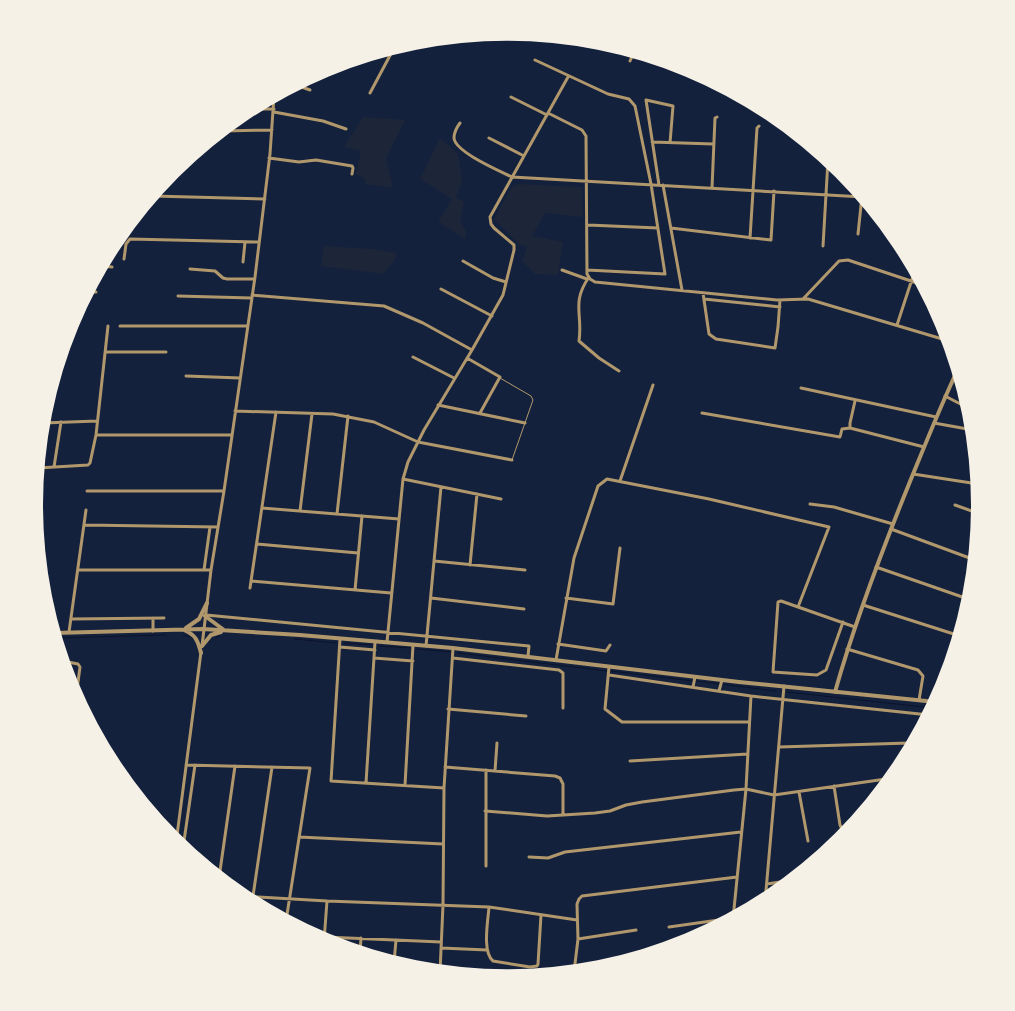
<svg xmlns="http://www.w3.org/2000/svg" width="1015" height="1011" viewBox="0 0 1015 1011" font-family="'Fira Sans',sans-serif">
<rect width="100%" height="100%" fill="#14213d"/>
<path fill="#1d2539" d="M363,117L405,120L386,158L393,188L365,184V179L356,174L361,151L344,147Z
M440,138L458,154L462,181L456,197L464,202L460,221L466,231L465,239L438,222L452,199L420,179Z
M517,184L582,187L583,217L545,213L532,236L563,242L558,275L535,274L522,261L527,246L520,245L494,219L511,188Z
M324,246L373,249L397,253L394,261L383,274L321,266Z"/>
<g fill="none" stroke-linecap="round" stroke-linejoin="round">
<path stroke="#0b132b" stroke-width="1" d="M183,635L194,638
M56,638L166,635
M216,638L219,636
M294,639L336,643
M344,643L372,645
M379,646L410,648
M417,649L451,652
M458,653L607,671
M611,671L692,681
M696,681L776,691
M787,692L933,708"/>
<path stroke="#b1986c" stroke-width="1" d="M500,378L531,396L533,400L512,460"/>
<path stroke="#b1986c" stroke-width="3" d="M535,60L608,94L629,99L635,106L651,184L665,274L587,270
M630,61L634,52
M296,85L310,90
M370,93L394,48
M511,97L547,115
M251,109H274
M274,112L323,121L346,129
M548,113L582,130L586,136L587,274L590,279L595,282L777,300L808,299L949,341
M460,123C457,127 454,133 454,138C455,152 500,171 512,177L863,197
M222,131L272,130
M489,138L524,156
M652,142L713,144
M269,158L299,162L316,160L352,166L353,168L352,174
M659,185L646,100L673,106L670,143
M663,185L682,290
M712,188L715,118L717,117
M153,196L265,199
M588,225L658,228
M671,228L771,240L774,191
M858,234L862,196
M750,238L757,128L759,126
M823,246L828,160
M124,259L126,244L130,239L259,242
M463,261L493,278L506,282
M243,262L245,242
M102,266L112,267
M190,269L215,271L223,278L227,279H254
M562,270L587,279
M589,277C571,303 583,314 579,341L599,358L619,371
M441,289L492,316
M88,292H96
M703,293L709,334L716,339L775,348L778,327L780,300
M252,295L384,306L423,323L472,350
M178,296L251,298
M704,299L780,307
M803,299L839,261L848,260L923,285
M897,325L915,270
M120,326H248
M105,352H166
M413,357L454,378
M467,358L500,377L480,413
M186,376L240,378
M801,388L936,417
M945,396L970,409
M855,401L850,423V428L924,447
M438,405L525,423
M235,411L333,414L374,422L418,442L512,460
M702,413L840,437L842,429L850,428
M43,423L97,421
M934,423L973,430
M96,435H231
M54,467L61,422
M38,468L88,465L90,463L96,435L108,326
M913,474L978,484
M403,479L501,499
M620,481L653,385
M87,491H224
M810,504L834,507L893,524
M955,505L980,514
M262,508L399,519
M300,511L312,414
M337,514L348,416
M84,525L218,527
M891,529L975,560
M257,544L358,553
M434,561L525,570
M470,565L477,494
M876,567L971,600
M78,570H211
M204,570L210,527
M252,581L391,593
M250,588L276,412
M355,590L362,516
M431,598L524,609
M566,598L613,604L620,548
M863,605L960,636
M206,615L529,646L528,656
M153,618V631
M71,619L164,618
M843,622L826,670L817,675L773,672L778,602L781,601L855,627
M69,632L86,510
M340,639L331,781L444,788
M387,642L403,479L408,462L424,430L472,350L503,295L514,250V245L494,228L491,224L490,217L568,77
M558,644L606,651L610,645
M202,646L211,570L224,491L255,277L270,154L274,96
M426,646L441,487
M340,647L375,650
M847,649L918,670L923,676L919,700
M374,658L413,661
M453,658L559,670L563,673V708
M556,660L574,558L598,486L607,479L709,499L829,527L798,607
M63,661L78,664L80,667L76,697
M609,667L605,709L622,722H749
M609,675L751,696L929,715
M693,687L695,677
M719,691L722,680
M448,709L526,716
M779,747L909,743L914,744
M630,761L748,754
M186,765L310,768L286,921
M445,767L555,776L560,778L563,784V815
M114,768L123,771L125,781
M495,771L497,743
M880,780L882,792
M366,783L375,642
M405,785L413,645
M834,786L840,825L841,827L845,829
M799,792L808,841
M485,811L547,816L595,813L610,811L626,805L642,802L734,790L746,789L774,795L893,778
M299,837L443,844
M176,843L201,652
M183,848L195,765
M529,857L548,858L565,852L741,832
M486,866V770
M219,878L235,766
M767,884L793,880
M241,896L327,901L489,907L577,920
M253,896L272,767
M765,902L784,686
M489,907C488,921 482,952 493,961L530,967L537,966L538,964L541,915
M733,919L746,789L751,696
M669,927L733,918
M325,937L441,942
M578,939L636,930
M324,941L327,901
M441,948L487,950
M360,953L361,938
M394,963L396,940
M440,972L443,905L444,788L453,648
M574,972L578,939L577,904L579,899L582,896L737,877"/>
<path stroke="#b1986c" stroke-width="4" d="M205,616L224,630
M186,628L199,619L207,603
M184,630C196,635 198,641 201,653
M54,633L203,629L300,635L453,648L739,682L936,702
M202,646L211,635L221,632
M835,692C855,621 881,553 909,484C925,445 940,407 958,369"/>
</g>
<path d="M0 0H1015V1011H0ZM43 505a464 464 0 1 1 928 0a464 464 0 1 1-928 0Z" fill="#f6f1e7" fill-rule="evenodd"/>
</svg>
